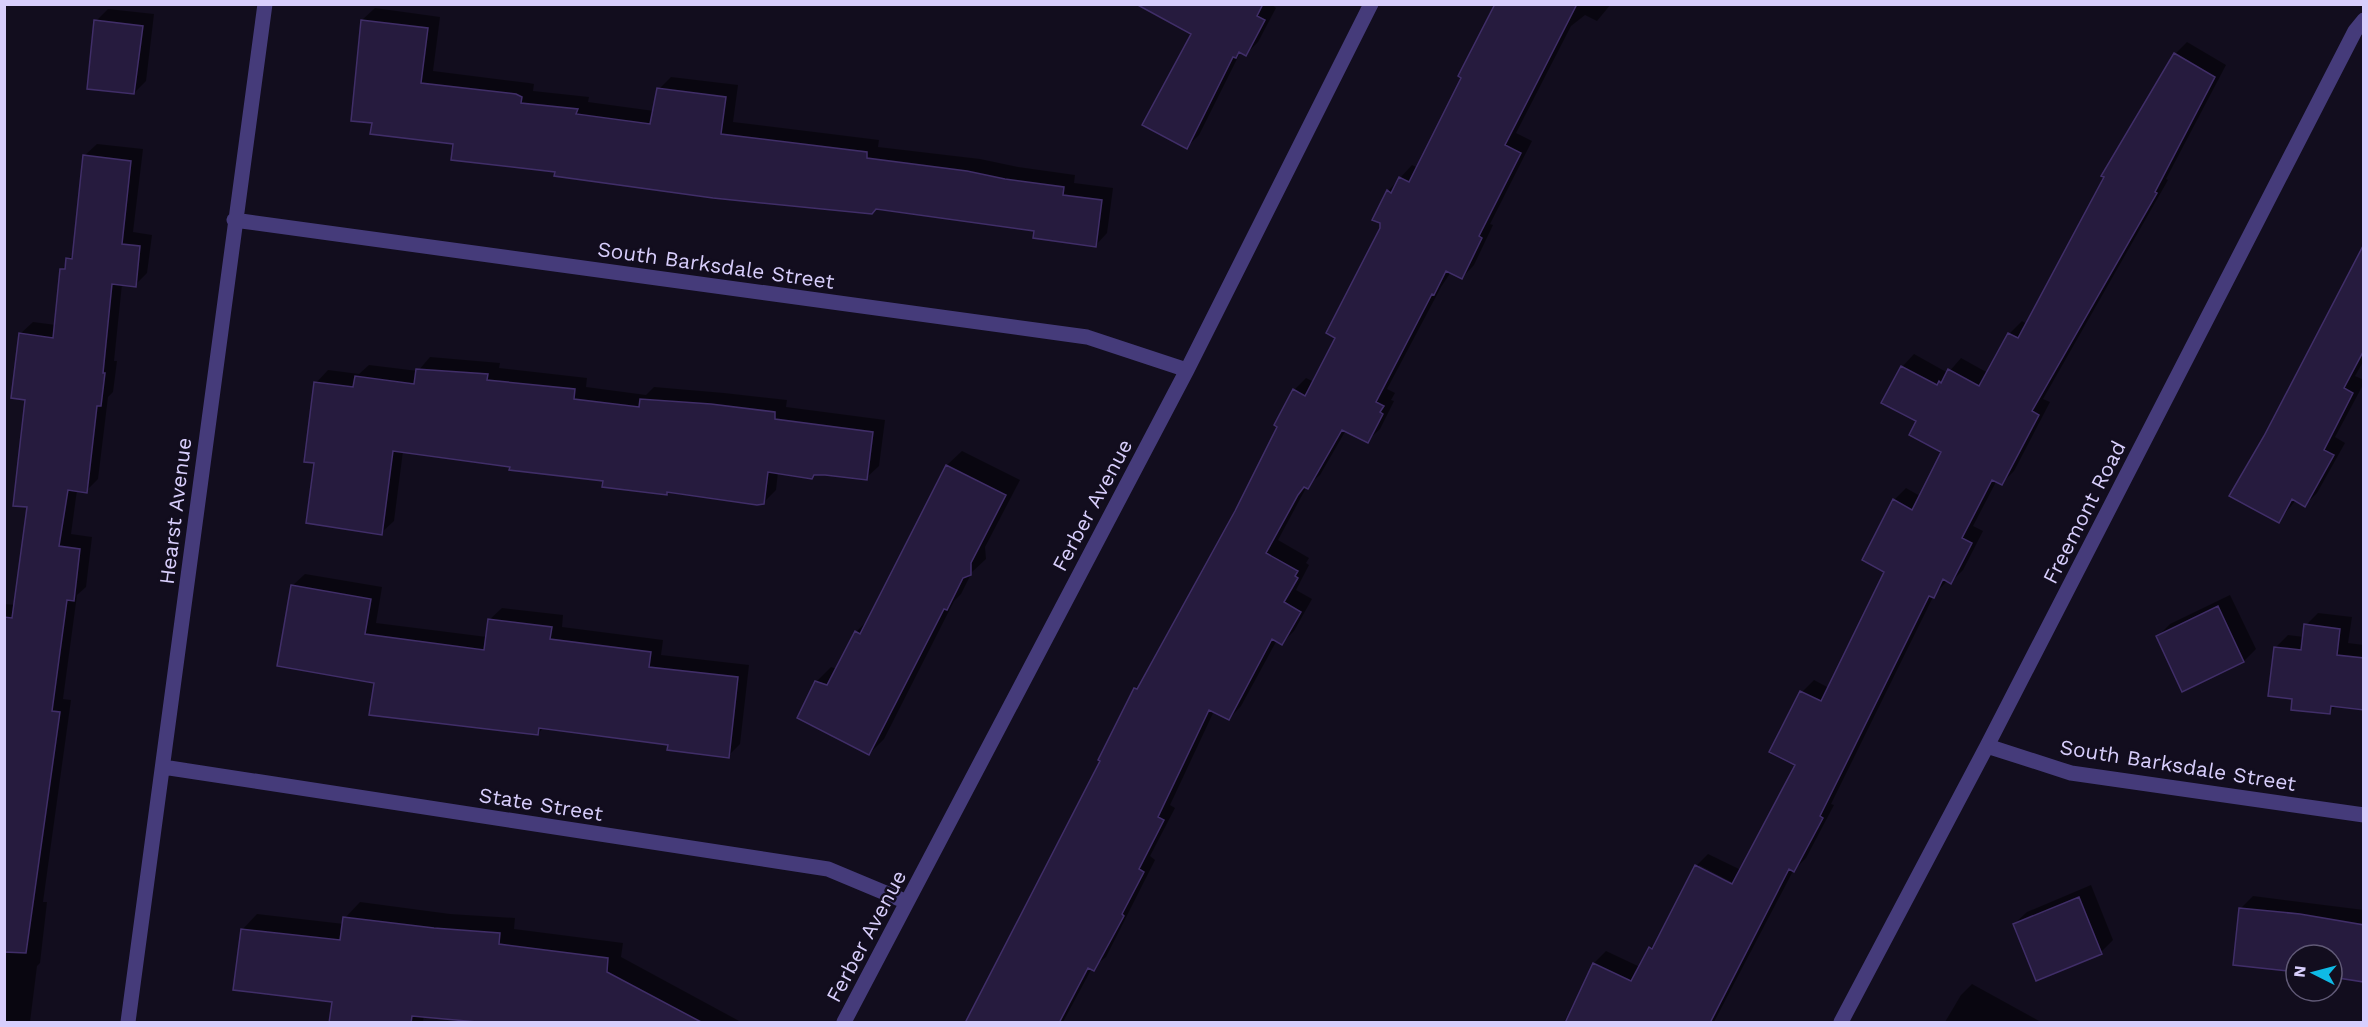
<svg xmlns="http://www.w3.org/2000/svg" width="2368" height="1027" viewBox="0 0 2368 1027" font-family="'Work Sans',sans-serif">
<rect width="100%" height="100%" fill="#120d1e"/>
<path fill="#0007" fill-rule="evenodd" d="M1206,4H1271L1276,8L1258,42L1246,54L1241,51L1199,135L1187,147L1194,34Z
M1520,4H1611L1597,21L1585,15L1571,26L1516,133L1532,141L1490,224L1493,225L1474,265L1462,278L1451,272L1441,287L1387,389L1395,393L1391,400L1394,401L1380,429L1367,441L1346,430L1320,475L1307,486L1278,540L1309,558L1306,563L1309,565L1296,590L1312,599L1294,631L1282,643L1277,640L1241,706L1229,719L1214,711L1170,805L1175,808L1150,856L1155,860L1106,957L1092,968L1063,1022H966L1102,761L1135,689L1144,680L1236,511L1279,426L1294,390L1306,378L1314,382L1337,337L1381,228L1388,191L1412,165L1418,168Z
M375,8L440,17L433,71L529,83L534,84L533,91L589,97L588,102L654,111L659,89L671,77L738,85L733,122L879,140L878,147L980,159L1018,167L1075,175L1074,183L1113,188L1107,233L1095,246L1035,229L556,171L374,122L362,20Z
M108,9L154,14L146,81L134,93L96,21Z
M2187,42L2226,65L2166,179L2168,180L2043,399L2050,402L2014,471L2002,483L1997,480L1973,526L1983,531L1963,570L1951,582L1948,580L1934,595L1831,804L1834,805L1806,858L1793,871L1714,1022H1564L1594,963L1606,951L1640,967L1650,948L1659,940L1696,866L1708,854L1741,870L1797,765L1771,751L1802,692L1814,680L1829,688L1886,571L1894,500L1906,488L1920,496L1943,452L1918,420L1902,367L1914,354L1948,373L1961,358L1988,373L2009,334L2022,321L2027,324L2175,54ZM1699,865L1739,886L1738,888L1699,868Z
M97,144L143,149L133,232L152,235L147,273L135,285L122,284L114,361H117L113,392L108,397L98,479L86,491L77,490L71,534L92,537L86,587L77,595L63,699L71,700L43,902H47L40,963L37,966L30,1022H4V604L16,605L29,506L27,398L20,334L33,322L56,325L62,270L74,251L84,156Z
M2364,257V360L2355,376L2364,380V383L2335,437L2345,443L2317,493L2305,505L2296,500L2279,521Z
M430,357L500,363L499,368L587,378L586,387L646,395L654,387L724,393L787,400L786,407L885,420L879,466L866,478L816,474L812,477L778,472L776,490L764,502L670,490L666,494L605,479L403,451L394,521L381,533L316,462V383L328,370L359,374L369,365L418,371Z
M962,451L1020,480L985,547L986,559L972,572L961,594L954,601L884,739L869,754L816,682L831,667L837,669L856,632L869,619L947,465Z
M305,574L382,587L376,623L487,637L489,620L502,608L563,615L562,627L663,640L661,655L749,665L740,744L728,756L669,744L544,727L538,734L375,682L292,586Z
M2230,595L2256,649L2244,661L2183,690L2158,636L2170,624Z
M2318,613L2352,617L2348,643L2364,645V708L2337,705L2329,713L2294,698L2276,647L2288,635L2304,637L2306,625Z
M2091,885L2113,940L2101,952L2014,924L2027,912Z
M2253,896L2364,910V981L2332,977V955H2296V972L2241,908Z
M360,902L450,914L515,918L514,929L623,943L621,957L741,1022H519L424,1015L423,1022H331L334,1000L242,930L257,914L344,924L345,918Z
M1972,984L2041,1022H1945L1961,995Z"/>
<path fill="#261b3e" stroke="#402e68" stroke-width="1.5" d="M1136,4H1263L1257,16L1265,20L1246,56L1239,52L1236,58L1233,57L1187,149L1142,125L1191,34Z
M1495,4H1577L1505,145L1521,153L1479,236L1482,238L1462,279L1446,271L1434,295L1432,294L1376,402L1384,406L1380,412L1383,414L1368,443L1342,430L1308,489L1304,487L1298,495L1266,553L1298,571L1295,576L1298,578L1284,602L1301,612L1282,645L1272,639L1229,720L1209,710L1158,817L1164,820L1139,869L1144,872L1122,914L1124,916L1094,971L1088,968L1059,1023H965L1100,761L1098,760L1134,688L1137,689L1235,511L1277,427L1274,425L1293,389L1305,396L1335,338L1326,333L1380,228V223L1372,220L1387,190L1391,193L1399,177L1409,182L1461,78L1458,76Z
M94,20L143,26L134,94L87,89Z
M361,20L428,28L421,83L516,94L522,97L521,103L578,109L576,114L650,124L657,88L726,97L721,134L867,152V158L967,171L1005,179L1064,187L1063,195L1102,200L1096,247L1033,238L1034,231L876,209L872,214L713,198L554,176L555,172L451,160L453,144L370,134L372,123L351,121Z
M2174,53L2215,77L2155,192L2157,193L2032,411L2039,415L2002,485L1992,480L1962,538L1972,543L1951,584L1943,579L1934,598L1929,596L1820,816L1823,818L1794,872L1789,869L1710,1023H1565L1593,963L1631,981L1649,947L1652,949L1695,865L1732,884L1795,765L1769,752L1800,691L1821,701L1884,572L1862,560L1893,499L1912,510L1941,452L1909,435L1916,421L1881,403L1901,366L1937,385L1939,381L1941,383L1948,369L1979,386L2008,333L2018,338L2104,177L2101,176Z
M83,155L131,161L122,244L140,246L136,287L112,284L103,373H105L101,406H97L87,493L68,490L59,546L80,549L74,601L67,600L52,711L60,712L26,953L4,952V617L12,618L27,507L13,506L25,400L11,398L19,333L53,338L60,269H65L66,258L72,259Z
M2364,244V350L2344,388L2353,393L2324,450L2334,455L2305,507L2292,499L2279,523L2229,496L2264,436Z
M416,369L488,374L487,380L575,389L574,399L639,407L640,399L711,404L775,412V419L873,432L867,480L825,475H814L812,479L768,472L764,504L757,505L667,492V495L602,487L603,481L509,470L510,467L393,451L382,535L306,523L314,463L304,462L314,382L353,387L355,376L414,384Z
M946,465L1006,495L971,563V575L963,578L947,610L944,609L869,755L797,718L815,681L827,685L855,631L860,634Z
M291,585L371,599L365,634L484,650L488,619L552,627L550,639L651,652L649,667L738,677L729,758L667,750L668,745L539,728L538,735L369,715L374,683L277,666Z
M2218,606L2244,662L2182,692L2156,636Z
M2304,624L2340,629L2337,655L2364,658V710L2331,706L2330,714L2291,710L2292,699L2268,696L2274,647L2301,650Z
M2079,897L2102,954L2036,981L2013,924Z
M2239,908L2300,914L2364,925V982L2332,977V955H2296V972L2233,965Z
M343,917L434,928L500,933L499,944L608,958L607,972L703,1023H488L412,1016L411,1023H329L332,1002L233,990L241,929L340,940Z"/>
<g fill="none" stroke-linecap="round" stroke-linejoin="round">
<path stroke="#453b7a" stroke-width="15" d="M234,220L1087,337L1187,370
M1987,746L2071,773L2364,815
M163,767L828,869L907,902
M128,1022L265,4
M844,1022L1187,370L1371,4
M1841,1022L1987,746L2355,31L2364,20"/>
</g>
<g text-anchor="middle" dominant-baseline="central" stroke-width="5" stroke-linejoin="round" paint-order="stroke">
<g font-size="21" fill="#d8cefc" stroke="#120d1e">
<text transform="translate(716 265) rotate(8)">South Barksdale Street</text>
<text transform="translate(1092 505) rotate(-62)">Ferber Avenue</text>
<text transform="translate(175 511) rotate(-83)">Hearst Avenue</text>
<text transform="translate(2084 512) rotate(-63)">Freemont Road</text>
<text transform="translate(2178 765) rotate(9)">South Barksdale Street</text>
<text transform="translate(541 804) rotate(9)">State Street</text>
<text transform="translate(866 936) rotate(-62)">Ferber Avenue</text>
</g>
</g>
<rect width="2368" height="1027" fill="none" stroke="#d8cefc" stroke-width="12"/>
<g transform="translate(2314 973) rotate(276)"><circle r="28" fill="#120d1e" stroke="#615a77" stroke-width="1.5"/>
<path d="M0-4.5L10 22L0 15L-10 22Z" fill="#0fbae6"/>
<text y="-9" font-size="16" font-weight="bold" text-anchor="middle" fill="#d8cefc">N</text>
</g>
</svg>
